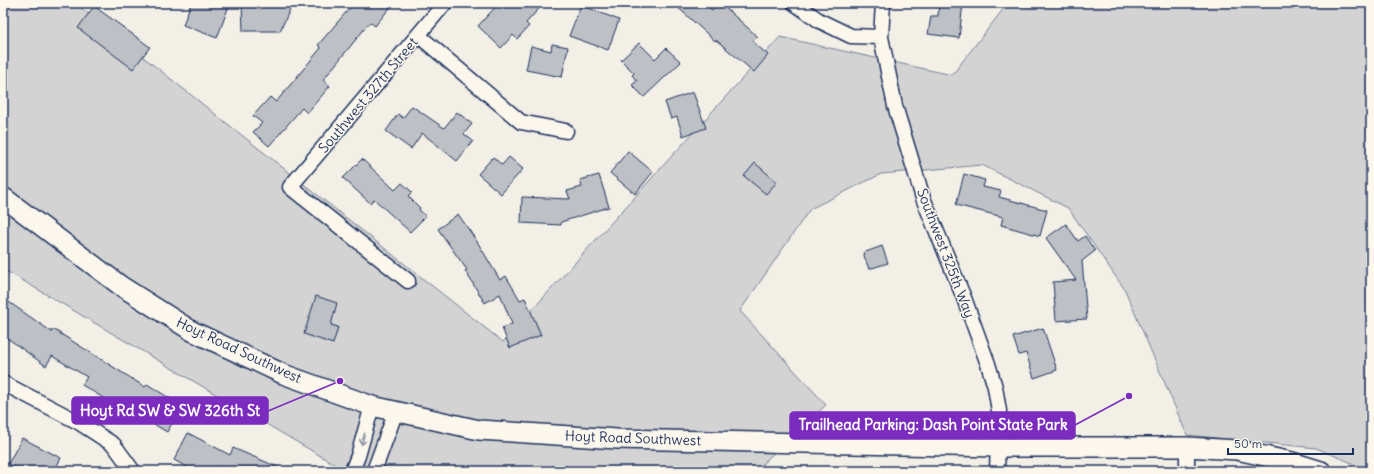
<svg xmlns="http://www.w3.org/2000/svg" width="1374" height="474" viewBox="0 0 1374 474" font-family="Delius,sans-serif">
<rect width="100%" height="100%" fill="#f2efe6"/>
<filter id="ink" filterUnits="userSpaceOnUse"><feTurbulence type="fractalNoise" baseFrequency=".025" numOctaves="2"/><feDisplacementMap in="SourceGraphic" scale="8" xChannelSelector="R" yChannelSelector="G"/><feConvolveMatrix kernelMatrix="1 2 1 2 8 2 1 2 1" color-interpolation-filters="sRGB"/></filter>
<g filter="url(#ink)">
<path fill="#d2d3d2" stroke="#768198" d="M3,3H75L503,342L780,37L952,75L1008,3H1371V471L1316,448L1187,435L1125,290L1068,208L982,165L881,174L810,209L740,311L826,405L763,463L761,471H346L3,269Z"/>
<path fill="#bdc0c4" stroke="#1b2f5e" d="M191,3H230L217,38L183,25Z
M266,3H293L280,31H243L242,4Z
M354,3H394L375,26L370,22L323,80L330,86L307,113L302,108L269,146L253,132L262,123L253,116L270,97L276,102L321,48L318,45Z
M499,3H544L526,23L529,26L517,39L513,35L501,48L478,26Z
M673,3H704L712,10L718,3H720L758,37L753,42L768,55L754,72L716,40L715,41Z
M939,3H963L959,38L928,34L931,16H938Z
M581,5L619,20L608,50L569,36Z
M94,6L150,47L133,69L78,28Z
M639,43L655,59L666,48L681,62L644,97L632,85L637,81L632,75L634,73L621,60Z
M552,44L568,47L562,77L526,70L531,46L551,51Z
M693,92L706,128L683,136L677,117L671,119L665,102Z
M412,106L444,128L457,112L472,124L464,134L473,141L457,161L422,133L411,149L386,131L398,114L403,118Z
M628,151L653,172L635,194L610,173Z
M493,157L502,165L509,157L523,169L501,194L478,174Z
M362,159L395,190L402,183L412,192L408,196L420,208L419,210L426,216L410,232L374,199L370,203L343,178Z
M755,163L777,182L766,194L744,176Z
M964,174L985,180L983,187L1001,191L999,197L1047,210L1040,236L1001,225L1003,217L956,205Z
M599,175L609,207L561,222V225L521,223L522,197L570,199L567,191L582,187L580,180Z
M458,214L478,243L500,280L506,276L520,300L525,298L541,335L510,348L502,328L512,324L500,294L485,303L465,271L467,270L438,229Z
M1066,224L1078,241L1085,236L1095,251L1082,261L1087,319L1056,321L1053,282L1076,280L1046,238Z
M882,246L888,263L869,269L863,253Z
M316,296L337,303L331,325L338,327L333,344L304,334Z
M3,298L52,332L53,329L145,387L147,384L182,406L167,432L117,402L115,405L82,385L87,377L52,356L46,366L3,335Z
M1043,328L1057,370L1034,378L1026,353L1019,355L1013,337Z
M188,433L230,455L233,448L287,471H225L215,467L212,471H194L174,460Z
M22,438L61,458L54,471H22L8,464Z"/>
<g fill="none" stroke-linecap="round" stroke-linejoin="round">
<defs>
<path id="minor" d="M794,3L820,21L851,36L881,37
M883,3L881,37L895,106L923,198L964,298L988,364L995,387L999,411L997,471
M418,35L521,122L566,131
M408,281L290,187L445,3
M3,383L80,423L114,445L133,471
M1187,447V471
M352,471L358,456L372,406
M374,471L396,411"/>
<path id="secondary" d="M3,197L121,286L192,331L283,374L372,406L479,430L617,439L997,447H1187L1237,450L1292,462L1321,471"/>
</defs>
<use href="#minor" stroke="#1b2f5e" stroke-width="17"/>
<use href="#secondary" stroke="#1b2f5e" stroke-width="22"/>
<use href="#minor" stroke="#fbf7ec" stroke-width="14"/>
<use href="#secondary" stroke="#fbf7ec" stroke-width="19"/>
</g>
<defs><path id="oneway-shaft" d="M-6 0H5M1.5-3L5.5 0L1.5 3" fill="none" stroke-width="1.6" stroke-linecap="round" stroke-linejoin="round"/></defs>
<use stroke="#8b93a5" href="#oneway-shaft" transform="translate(363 439) rotate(106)"/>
</g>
<g text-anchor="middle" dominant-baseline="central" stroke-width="3" stroke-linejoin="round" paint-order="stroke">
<g font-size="14" fill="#1b2f5e" stroke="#fbf7ec">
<text transform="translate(368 95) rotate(-50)">Southwest 327th Street</text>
<text transform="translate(946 253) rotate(69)">Southwest 325th Way</text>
<text transform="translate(239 350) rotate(25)">Hoyt Road Southwest</text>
<text transform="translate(633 438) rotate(2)">Hoyt Road Southwest</text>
</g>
</g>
<path fill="none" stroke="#7b2cbf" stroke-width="1.5" d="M340 381L268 411M1129 396L1075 425"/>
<g fill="#7b2cbf" stroke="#fbf7ec" stroke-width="1.5">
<circle cx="340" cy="381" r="4"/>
<circle cx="1129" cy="396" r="4"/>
</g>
<g fill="#7b2cbf" stroke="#7b2cbf" stroke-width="1.5">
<rect x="72" y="397" width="196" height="27" rx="4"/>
<rect x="790" y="412" width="285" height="27" rx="4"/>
</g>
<g font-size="15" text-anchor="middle" font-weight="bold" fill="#fff">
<text x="170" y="416">Hoyt Rd SW &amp; SW 326th St</text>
<text x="933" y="430">Trailhead Parking: Dash Point State Park</text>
</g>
<rect width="1374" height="474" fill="none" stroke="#fbf7ec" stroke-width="16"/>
<rect x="8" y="8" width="1358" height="458" fill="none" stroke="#1b2f5e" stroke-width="1.5" filter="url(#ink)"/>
<path d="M1228 448v6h125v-6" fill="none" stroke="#1b2f5e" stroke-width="2"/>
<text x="1234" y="448" font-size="12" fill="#1b2f5e" stroke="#fbf7ec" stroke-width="3" paint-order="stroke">50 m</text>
</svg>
